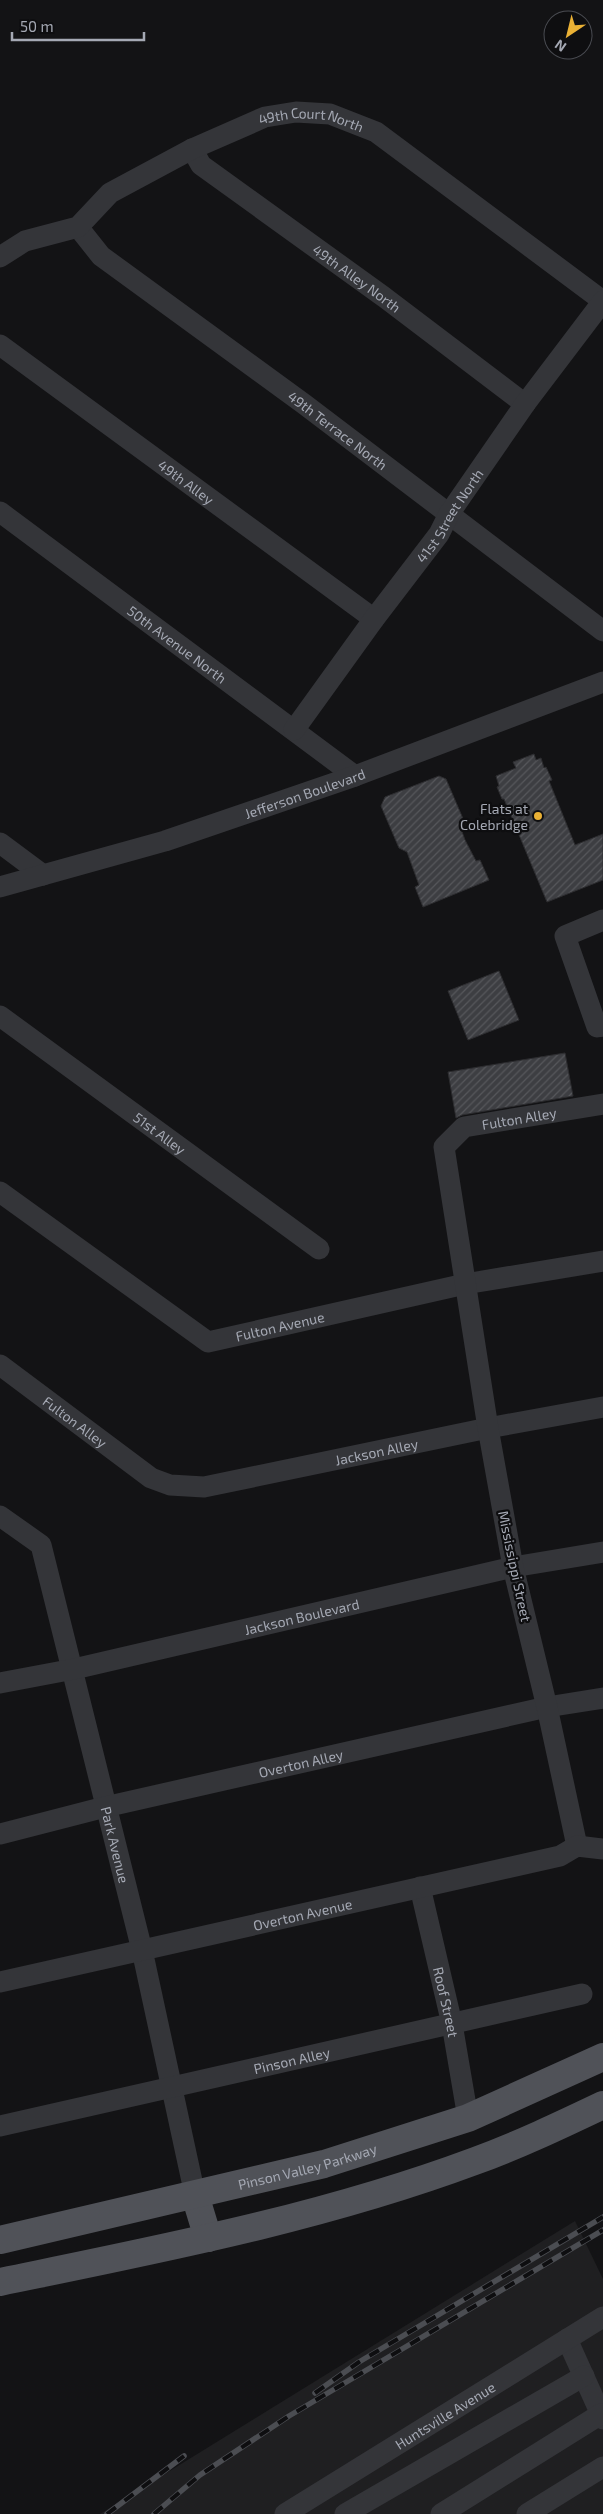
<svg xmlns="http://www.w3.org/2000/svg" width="603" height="2514" viewBox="0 0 603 2514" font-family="'Exo 2',sans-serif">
<defs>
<pattern id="building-hatch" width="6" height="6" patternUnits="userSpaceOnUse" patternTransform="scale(1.25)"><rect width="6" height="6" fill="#3d3e42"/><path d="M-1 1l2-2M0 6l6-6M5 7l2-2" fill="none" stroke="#56575b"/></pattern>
</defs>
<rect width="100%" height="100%" fill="#131315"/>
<path fill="#1f1f21" d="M575,2221L603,2279V2514H100Z"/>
<path fill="url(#building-hatch)" stroke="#2d2d30" d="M534,754L536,760L541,758L544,768L546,767L552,780L549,781L575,845L603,834V880L547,902L504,799H502L497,787L499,786L496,776L516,768L513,762Z
M439,776L446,779L464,821L461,829L465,840L476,861L480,860L489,880L423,907L415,887L419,885L407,852L399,848L381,806L385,797Z
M499,971L519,1020L468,1040L448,991Z
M565,1053L573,1096L462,1115L456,1118L448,1072Z"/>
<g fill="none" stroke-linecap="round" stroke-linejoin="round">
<g stroke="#343539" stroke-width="21">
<path id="s1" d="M192,149L201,165L384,297L525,404"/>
<path id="s2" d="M78,227L101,256L304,404L603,631"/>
<path id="s3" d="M0,257L25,241L78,227L110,193L192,149L265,117L296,112L330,114L376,132L603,301"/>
<path id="s4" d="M0,345L374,619"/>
<path id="s5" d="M0,512L355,776"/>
<path id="s6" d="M294,730L374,619L439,534L449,514L525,404L603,301"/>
<path d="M0,843L43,875"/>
<path id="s7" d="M0,887L165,841L355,776L603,682"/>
<path d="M603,920L565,936L597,1027L603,1026"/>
<path id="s8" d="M0,1016L319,1249"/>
<path id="s9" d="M0,1192L208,1342L465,1284L603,1261"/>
<path id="s10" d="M0,1365L151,1478L170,1485L204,1487L488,1428L603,1407"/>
<path id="s11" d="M0,1516L41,1545L142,1950L195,2195"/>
<path id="s12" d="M0,1683L74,1669L513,1567L603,1552"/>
<path id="s13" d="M0,1834L105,1807L547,1707L603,1698"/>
<path id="s14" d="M577,1846L547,1707L513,1567L488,1428L444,1147L464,1127L603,1104"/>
<path id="s15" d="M420,1887L452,2024L468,2118"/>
<path id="s16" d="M0,1982L560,1856L577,1846L603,1849"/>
<path id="s17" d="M0,2126L582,1994"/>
<path d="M567,2339L603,2419"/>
<path id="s18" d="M285,2514L603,2317"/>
<path d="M345,2514L584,2376"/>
<path d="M441,2514L601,2414"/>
<path d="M527,2514L603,2467"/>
</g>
<g stroke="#505258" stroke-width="28">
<path d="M195,2195L208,2238"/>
<path id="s19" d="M0,2240L324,2164L468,2118L603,2057"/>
<path d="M0,2282C160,2249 322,2218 475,2161C519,2145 561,2125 603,2105"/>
</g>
<defs>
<path id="rail" d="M315,2393L359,2362L603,2217
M107,2514L184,2456
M154,2514L200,2475L289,2416L603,2230"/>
</defs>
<use href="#rail" stroke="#4b4d52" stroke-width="5.5"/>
<use href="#rail" stroke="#0e0e10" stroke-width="4" stroke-dasharray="11" stroke-linecap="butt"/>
</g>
<circle fill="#eab135" stroke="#0e0e10" stroke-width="2" cx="538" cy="816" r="5"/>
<g text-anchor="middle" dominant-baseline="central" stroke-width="4.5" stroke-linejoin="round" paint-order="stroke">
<g font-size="14" fill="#a5a9b4" stroke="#0e0e10">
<text stroke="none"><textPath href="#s3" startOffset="351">49th Court North</textPath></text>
<text stroke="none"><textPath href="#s1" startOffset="211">49th Alley North</textPath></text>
<text stroke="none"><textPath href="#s2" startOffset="331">49th Terrace North</textPath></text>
<text stroke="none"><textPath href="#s4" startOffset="231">49th Alley</textPath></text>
<text stroke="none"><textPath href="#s6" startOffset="265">41st Street North</textPath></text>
<text stroke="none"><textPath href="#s5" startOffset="221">50th Avenue North</textPath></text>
<text stroke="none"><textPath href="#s7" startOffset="319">Jefferson Boulevard</textPath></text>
<text stroke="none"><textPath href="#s14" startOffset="796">Fulton Alley</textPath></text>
<text stroke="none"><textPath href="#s8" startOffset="198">51st Alley</textPath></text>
<text stroke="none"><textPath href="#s9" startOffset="330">Fulton Avenue</textPath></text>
<text stroke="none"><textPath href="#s10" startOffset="94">Fulton Alley</textPath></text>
<text stroke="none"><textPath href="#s10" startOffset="419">Jackson Alley</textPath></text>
<text transform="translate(515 1566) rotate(78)">Mississippi Street</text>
<text stroke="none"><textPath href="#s12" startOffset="309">Jackson Boulevard</textPath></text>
<text stroke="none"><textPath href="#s13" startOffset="309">Overton Alley</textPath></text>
<text stroke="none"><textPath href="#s11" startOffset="359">Park Avenue</textPath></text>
<text stroke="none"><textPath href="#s16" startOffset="310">Overton Avenue</textPath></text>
<text stroke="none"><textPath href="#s15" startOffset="118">Roof Street</textPath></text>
<text stroke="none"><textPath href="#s17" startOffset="299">Pinson Alley</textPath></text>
<text stroke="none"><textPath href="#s19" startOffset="316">Pinson Valley Parkway</textPath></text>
<text stroke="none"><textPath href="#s18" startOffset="188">Huntsville Avenue</textPath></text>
</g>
<g font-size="14" fill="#a5a9b4" stroke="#0e0e10" text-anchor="end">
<text x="528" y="808">Flats at<tspan x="528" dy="16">Colebridge</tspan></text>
</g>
</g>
<g transform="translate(568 35) rotate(215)"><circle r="24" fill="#0e0e10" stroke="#4a4c52"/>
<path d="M0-4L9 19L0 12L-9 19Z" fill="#eab135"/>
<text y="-8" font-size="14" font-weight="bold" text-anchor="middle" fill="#a5a9b4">N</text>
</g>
<path d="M12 32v8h132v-8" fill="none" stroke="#a5a9b4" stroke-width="2.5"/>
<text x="20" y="32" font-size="15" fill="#a5a9b4" stroke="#0e0e10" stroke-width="4" paint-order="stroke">50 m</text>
</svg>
